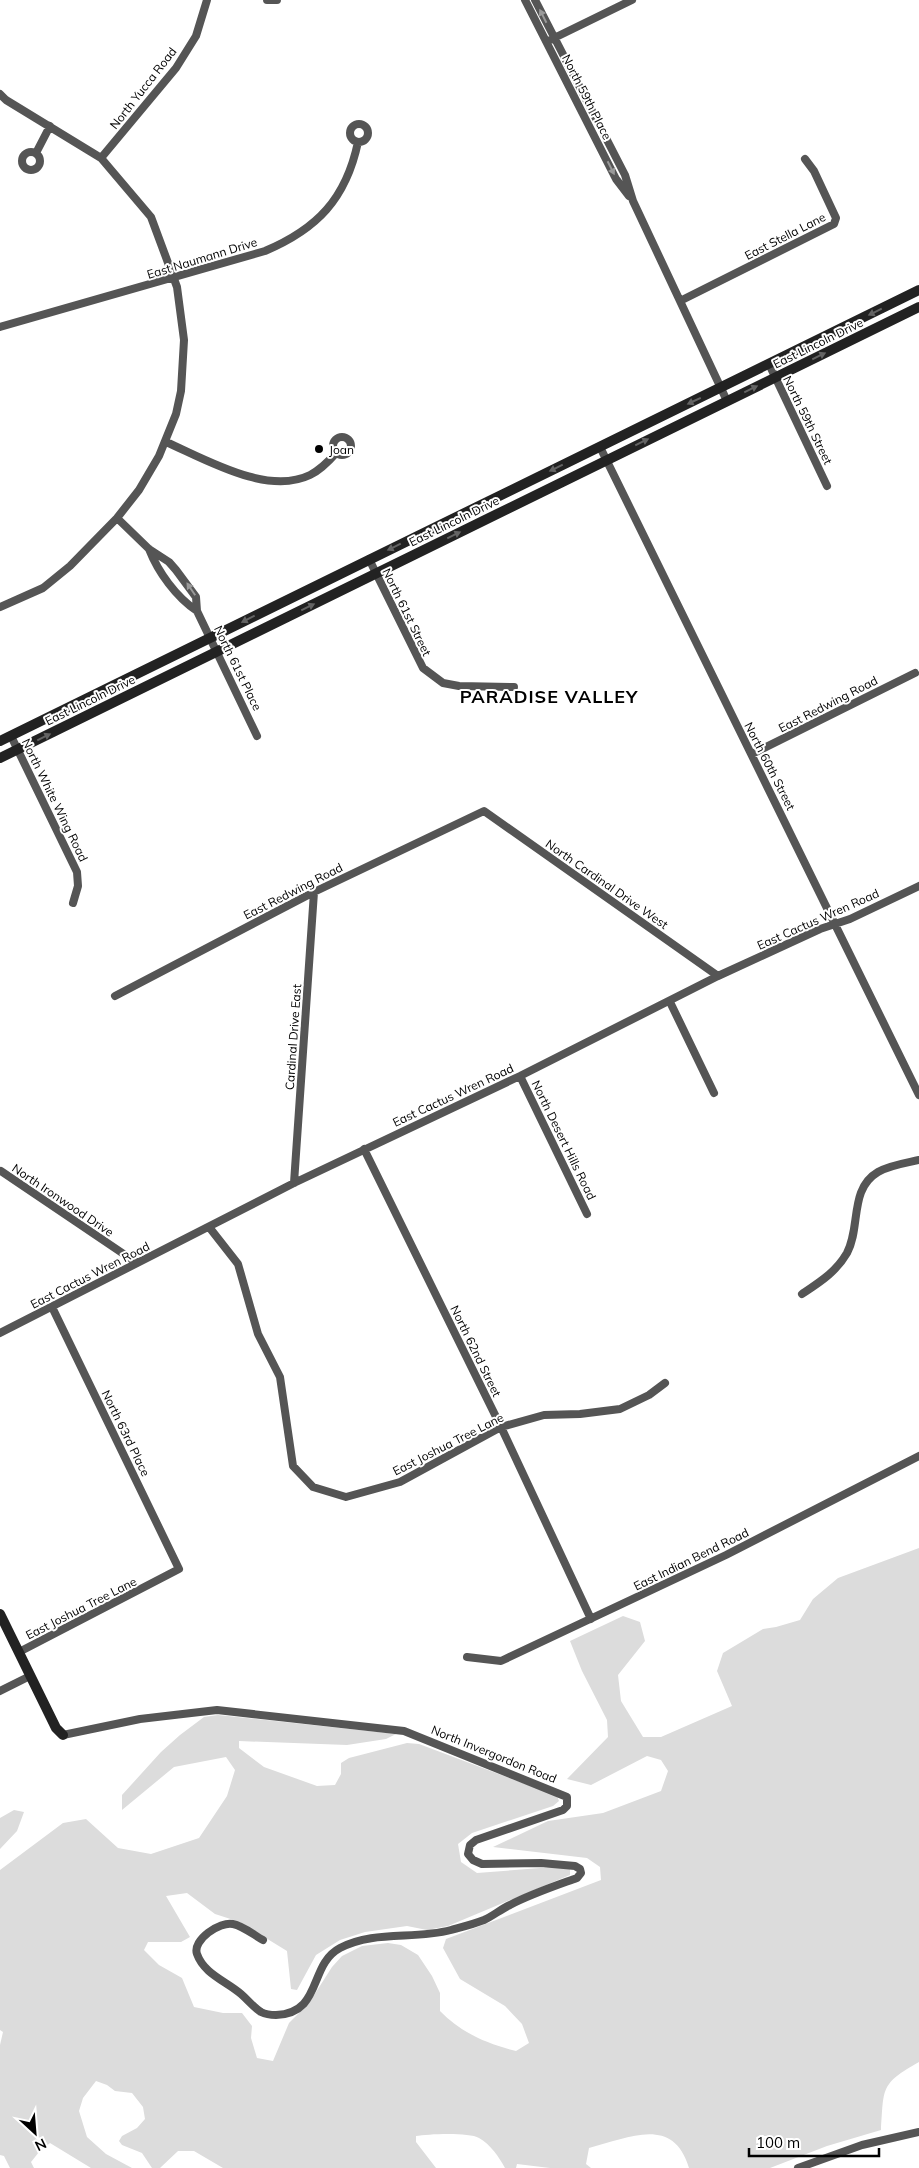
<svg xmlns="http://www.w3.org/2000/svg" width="919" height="2168" viewBox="0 0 919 2168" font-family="Mulish,sans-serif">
<rect width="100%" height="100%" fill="#fff"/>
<path fill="#dcdcdc" d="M919,1548V2062C880,2084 884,2088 881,2130L827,2146L770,2168H689C673,2115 629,2138 589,2148L586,2164L591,2168H550L517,2164L516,2168H505C499,2157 491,2145 479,2138C469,2132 428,2134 416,2136V2142L436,2168H223L194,2151H178L160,2168H152L142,2153L122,2145L119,2141L122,2136L137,2128L145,2119L143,2107L132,2093L115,2091L107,2085L96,2081L83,2098L79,2111L87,2137L106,2154L132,2168H91L50,2143L39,2152L31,2162L34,2168H10L4,2156L0,2155V2045L3,2032L0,2030V1870L63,1823L86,1819L118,1848L151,1854L199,1838L227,1796L235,1770L226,1757L174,1767L122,1810V1795L161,1752L180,1735L204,1717L218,1715L396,1734L386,1739L347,1745L239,1741V1748L264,1767L317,1786L335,1785L341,1774V1763L349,1758L407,1743L419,1744L557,1796L559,1801L553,1806L472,1833L458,1844L461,1862L477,1873L553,1867L570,1869V1875L448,1926L427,1930L407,1926L365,1932L340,1940L316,1955L297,1990L291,1989L287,1951L240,1922L215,1914L187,1893L166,1896L190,1937L181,1942H148L144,1950L159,1965L182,1978L194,2007L223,2013H242L252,2026L251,2038L257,2058L273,2061L289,2023L309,2003L332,1967L342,1956L362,1946L388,1943L401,1945L418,1955L432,1976L440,1993V2011C461,2033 488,2044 516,2051L529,2043L522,2024L505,2006L460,1979L443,1948L446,1939L601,1880L600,1867L587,1858L493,1847L548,1821L603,1813L661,1791L668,1771L661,1760L647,1756L591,1785L567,1779L608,1737L607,1720L582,1671L570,1641L623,1616L640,1622L645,1641L618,1675L621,1701L643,1737H661L732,1706L717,1671L723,1653L763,1629L776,1627L800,1620L813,1599L838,1578Z
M14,1810L24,1812L17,1831L0,1849V1818Z"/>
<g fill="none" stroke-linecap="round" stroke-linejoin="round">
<path stroke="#555" stroke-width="8" d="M267,0H277
M525,0L616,179L629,196
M535,0L625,175L633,201L727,401
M550,40L632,0
M0,94L6,100L101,158L151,217L177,287L184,340L181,391L176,414L159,456L139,490L117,518L70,566L43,588L0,607
M350 133a9 9 0 1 1 18 0a9 9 0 1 1-18 0Z
M22 161a9 9 0 1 1 18 0a9 9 0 1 1-18 0Z
M36,153L50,126
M101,158L176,68L196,36L207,0
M680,301L834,224L836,218L814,171L805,159
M0,327L265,251C317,229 346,199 358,142
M769,364L827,486
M333 446a9 9 0 1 1 18 0a9 9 0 1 1-18 0Z
M166,442C205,459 267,496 310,475C320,470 329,461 336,453
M600,447C705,664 814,878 919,1095
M117,518L149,549L169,562L176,570L196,597L197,611L257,736
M149,549C158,572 176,597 197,611
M369,559L423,668L443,683L459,686L514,687
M11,736L77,872L78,886L73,903
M752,754L915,673
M115,996L314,892L484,811L718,976
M670,1002L714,1093
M520,1076L587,1214
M364,1149L501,1427L591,1619
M1,1171L137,1263
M294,1183L314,892
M209,1227L238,1264L258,1334L280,1377L293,1466L313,1487L346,1497L400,1482L501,1427L544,1415L580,1414L620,1409L649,1395L665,1383
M802,1294C820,1282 836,1272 847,1253C861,1227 849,1189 878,1172C890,1165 906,1163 919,1160
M0,1333L294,1183L520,1076L718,976L820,929L850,919L919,886
M19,1652L179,1569L52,1307
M467,1657L501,1661L726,1555L919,1456
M0,1691L30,1676
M63,1735L140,1719L217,1710L404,1731L567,1797V1806L563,1810L476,1840L470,1845L468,1854L473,1860L482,1864L541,1863L575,1866L580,1869L581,1873L577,1878C555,1886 531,1894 510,1905C501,1909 493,1916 484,1920C474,1924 462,1927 451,1930C414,1940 374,1930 340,1948C308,1965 323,2013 276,2015C271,2015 265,2014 261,2012C253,2007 248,2000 241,1994C226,1981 204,1974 197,1954C192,1940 220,1921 233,1924C243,1926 254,1935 263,1940
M798,2168L862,2145L919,2132"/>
<path stroke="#222" stroke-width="10" d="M0,741L919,290
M0,758L919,307
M0,1614L56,1728L63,1735"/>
</g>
<defs><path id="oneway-solid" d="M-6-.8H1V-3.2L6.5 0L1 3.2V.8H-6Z" transform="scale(1.25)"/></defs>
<g fill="#999">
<use href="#oneway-solid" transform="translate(543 16) rotate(-117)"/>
<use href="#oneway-solid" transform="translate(611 168) rotate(63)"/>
<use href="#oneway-solid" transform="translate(191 589) rotate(-124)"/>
</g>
<g fill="#646464">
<use href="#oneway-solid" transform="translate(875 312) rotate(154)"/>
<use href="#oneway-solid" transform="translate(819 356) rotate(-26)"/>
<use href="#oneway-solid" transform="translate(751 389) rotate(-26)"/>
<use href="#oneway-solid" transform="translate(694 401) rotate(155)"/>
<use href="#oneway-solid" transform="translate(642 442) rotate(-26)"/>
<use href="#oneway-solid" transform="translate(556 468) rotate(154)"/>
<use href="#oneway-solid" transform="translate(454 535) rotate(-26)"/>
<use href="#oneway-solid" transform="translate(394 547) rotate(154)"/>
<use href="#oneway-solid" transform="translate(308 607) rotate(-26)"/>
<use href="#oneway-solid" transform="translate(248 619) rotate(153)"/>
<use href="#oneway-solid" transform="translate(44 737) rotate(-26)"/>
</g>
<circle fill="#000" stroke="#fff" stroke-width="2" cx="319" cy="449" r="5"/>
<g text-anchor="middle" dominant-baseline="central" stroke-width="4" stroke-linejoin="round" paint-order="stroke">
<g font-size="12" fill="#000" stroke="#fff">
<text transform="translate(143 88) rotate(-52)">North Yucca Road</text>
<text transform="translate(587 97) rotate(63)">North 59th Place</text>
<text transform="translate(785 236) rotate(-27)">East Stella Lane</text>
<text transform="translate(202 258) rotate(-17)">East Naumann Drive</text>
<text transform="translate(818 343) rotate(-26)">East Lincoln Drive</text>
<text transform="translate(808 420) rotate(64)">North 59th Street</text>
<text transform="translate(454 521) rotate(-26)">East Lincoln Drive</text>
<text transform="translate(407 612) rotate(64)">North 61st Street</text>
<text transform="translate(238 668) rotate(64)">North 61st Place</text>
<text transform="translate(90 700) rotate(-26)">East Lincoln Drive</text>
<text transform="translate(828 704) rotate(-27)">East Redwing Road</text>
<text transform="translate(770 766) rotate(63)">North 60th Street</text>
<text transform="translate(55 800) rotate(64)">North White Wing Road</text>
<text transform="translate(607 884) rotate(35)">North Cardinal Drive West</text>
<text transform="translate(293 891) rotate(-27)">East Redwing Road</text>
<text transform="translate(818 919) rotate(-24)">East Cactus Wren Road</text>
<text transform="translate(293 1037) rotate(-86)">Cardinal Drive East</text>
<text transform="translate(453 1095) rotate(-25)">East Cactus Wren Road</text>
<text transform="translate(564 1140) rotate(64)">North Desert Hills Road</text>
<text transform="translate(63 1200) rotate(34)">North Ironwood Drive</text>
<text transform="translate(90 1275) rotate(-27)">East Cactus Wren Road</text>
<text transform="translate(476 1351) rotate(64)">North 62nd Street</text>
<text transform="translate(126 1433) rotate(64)">North 63rd Place</text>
<text transform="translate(448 1444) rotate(-27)">East Joshua Tree Lane</text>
<text transform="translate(691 1559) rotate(-26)">East Indian Bend Road</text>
<text transform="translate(81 1608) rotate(-27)">East Joshua Tree Lane</text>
<text transform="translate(494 1754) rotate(22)">North Invergordon Road</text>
</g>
<g font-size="12" fill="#000" stroke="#fff" text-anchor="start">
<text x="329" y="449">Joan</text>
</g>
<g font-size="18" font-weight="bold" letter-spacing="1" fill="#000" stroke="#fff">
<text x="549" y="696">PARADISE VALLEY</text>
</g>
</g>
<g transform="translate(35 2133) rotate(154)" stroke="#ffffff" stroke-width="4" paint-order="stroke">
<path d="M0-4L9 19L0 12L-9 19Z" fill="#000000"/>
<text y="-8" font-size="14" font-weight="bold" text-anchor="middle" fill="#000000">N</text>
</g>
<path d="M749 2148v8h130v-8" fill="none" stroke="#000000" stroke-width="2.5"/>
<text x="756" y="2148" font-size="15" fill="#000000" stroke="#ffffff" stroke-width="4" paint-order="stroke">100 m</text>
</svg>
